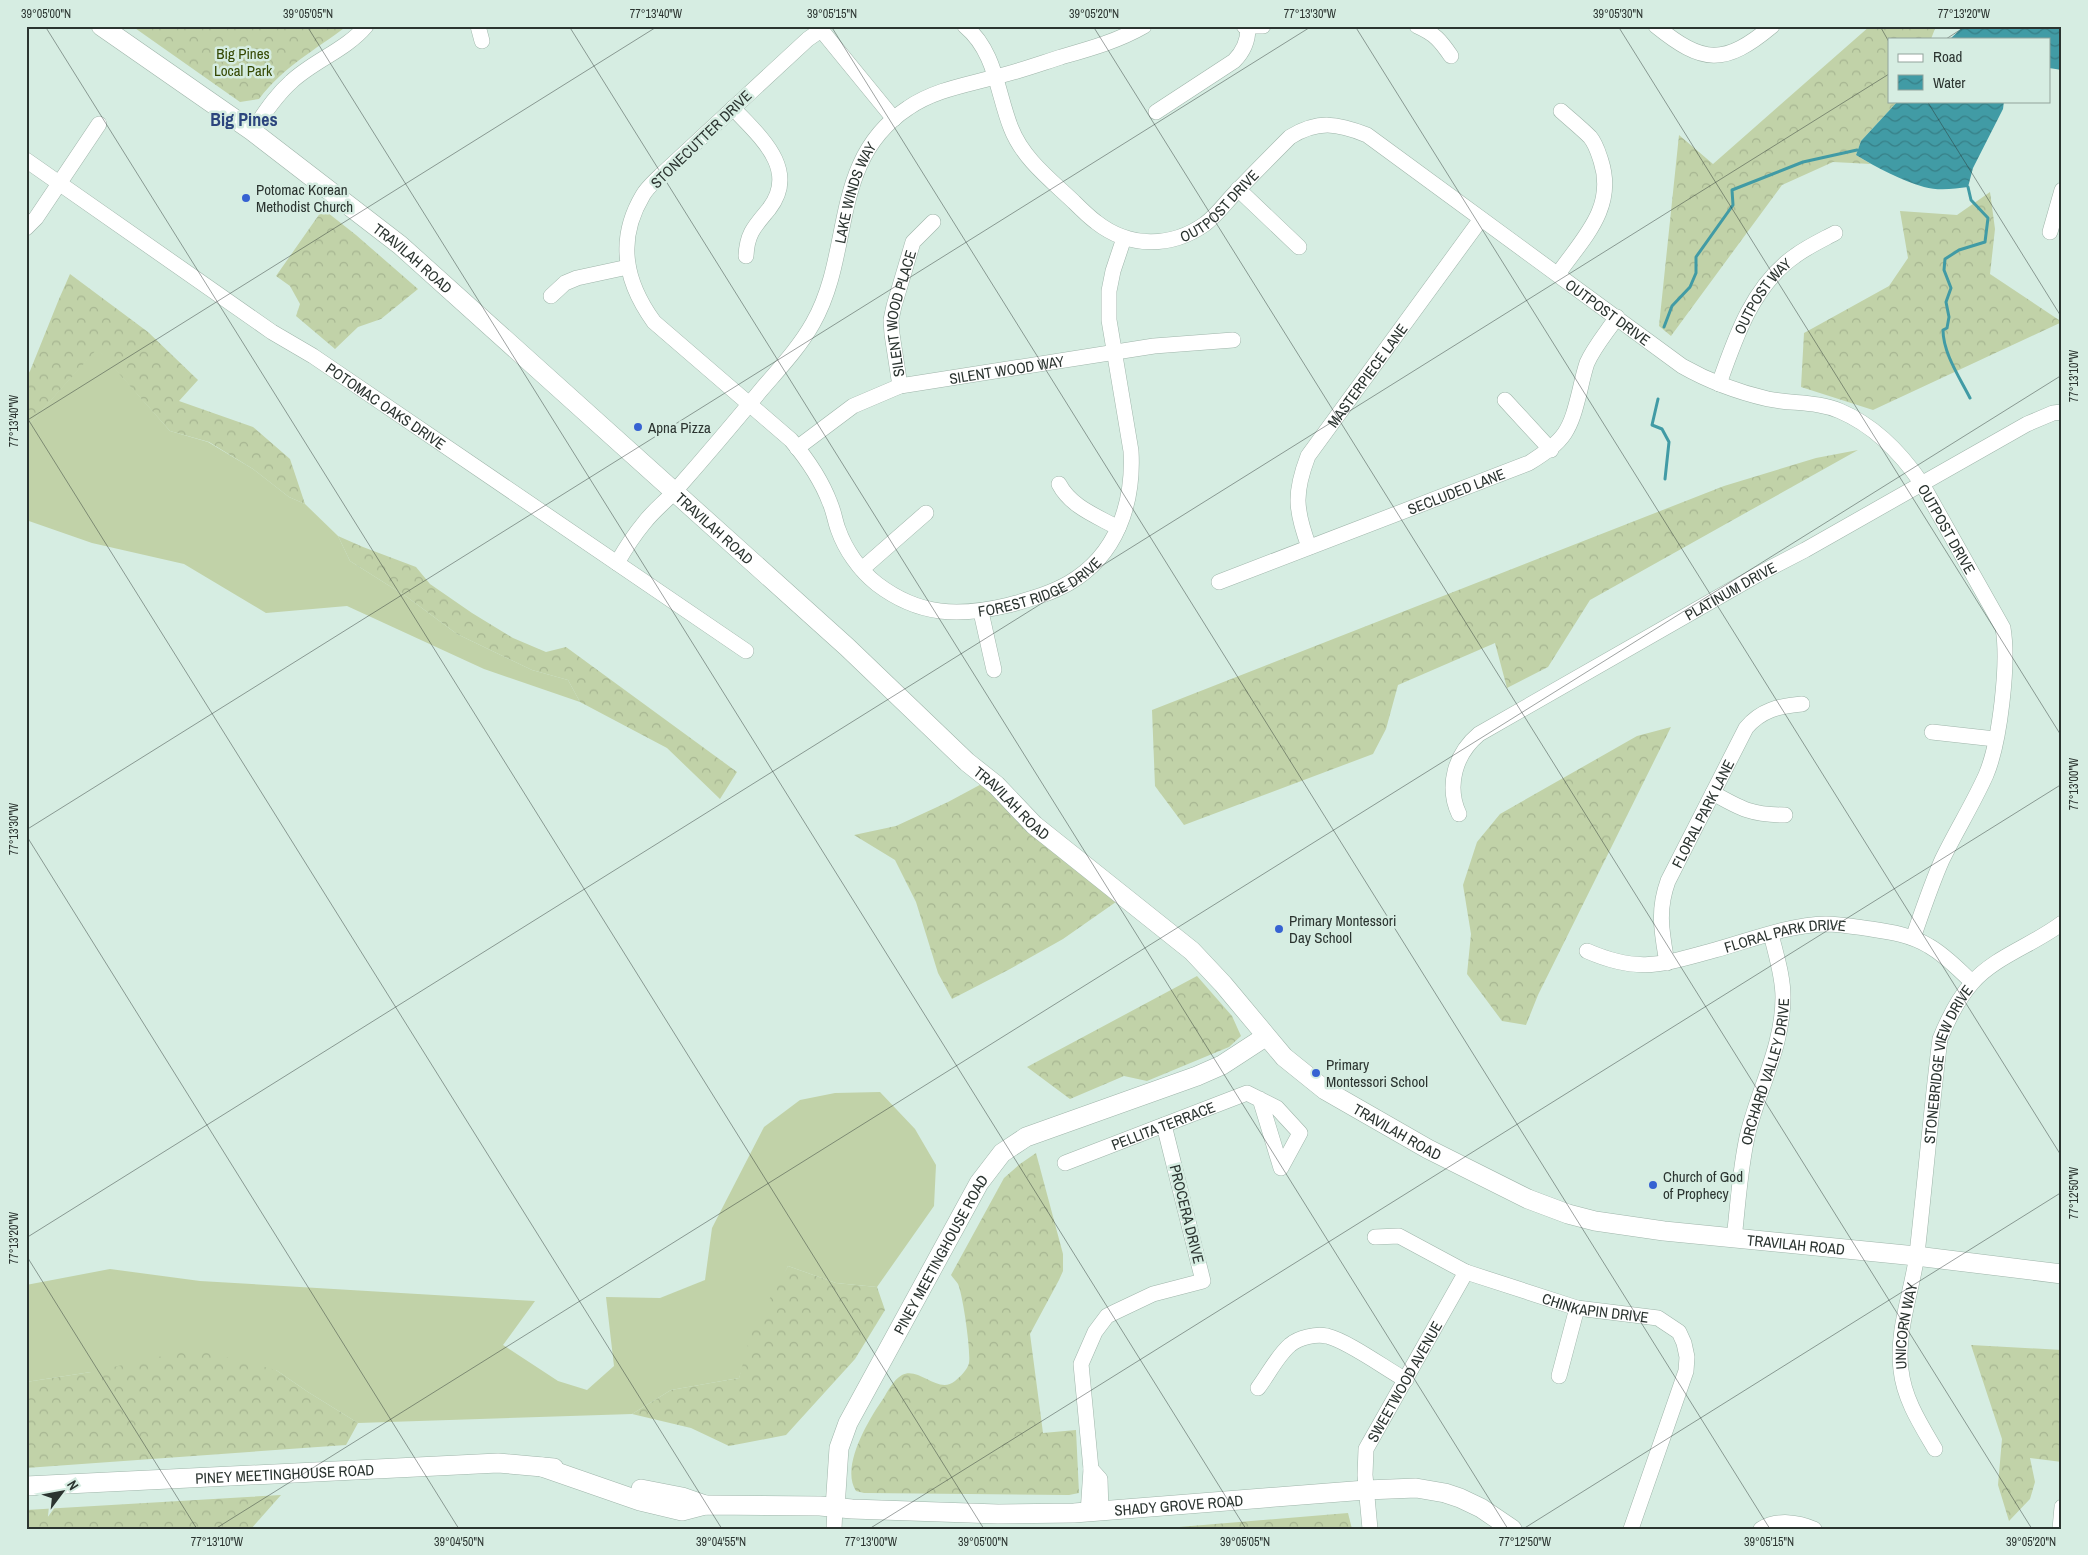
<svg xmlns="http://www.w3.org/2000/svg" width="2088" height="1555" viewBox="0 0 2088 1555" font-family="'Archivo Narrow',sans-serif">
<defs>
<pattern id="forest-crowns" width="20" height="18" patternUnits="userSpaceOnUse" patternTransform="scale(1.25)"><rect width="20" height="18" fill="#c1d2a8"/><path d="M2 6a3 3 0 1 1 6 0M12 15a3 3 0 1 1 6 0" fill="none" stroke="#a6b591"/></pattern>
<pattern id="water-waves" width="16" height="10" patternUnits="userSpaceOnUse" patternTransform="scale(1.25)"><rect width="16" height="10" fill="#419ba5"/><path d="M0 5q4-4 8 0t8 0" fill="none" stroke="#377f87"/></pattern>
</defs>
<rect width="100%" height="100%" fill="#d6ede2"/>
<path fill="#c1d2a8" d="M97,348L170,431L208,442L253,469L289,497L305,504L338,536L350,561L407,597L457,634L532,670L568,680L580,702L484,669L347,606L266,613L184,564L92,543L26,520V428Z
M880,1092L915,1129L936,1165L934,1206L877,1287L836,1283L788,1266L746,1358L739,1378L671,1390L632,1414L358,1423L308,1392L276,1370L91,1372L26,1382V1285L110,1269L200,1281L535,1301L503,1345L558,1381L587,1390L614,1366L606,1297L660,1298L705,1280L712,1228L764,1127L800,1100L835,1093Z"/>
<path fill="url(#forest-crowns)" d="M132,26H347C314,51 284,66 259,99L240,102Z
M1870,26H1936L1931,39H1889V101H1898L1861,141L1856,155L1871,164L1833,162L1782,185L1671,336L1659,326L1679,135L1713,164Z
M1990,192L1995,229L1990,274L2062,322L1873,410L1801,387L1804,333L1889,286L1908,258L1900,211L1957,215Z
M323,209L356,235L418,289L381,319L358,327L335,349L296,316L300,304L290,286L276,276Z
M70,274L148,332L198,380L179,401L253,427L290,459L305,504L289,497L253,469L209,442L170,431L97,349L26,428V377L30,371L59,299Z
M1858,450L1590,600L1548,667L1507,688L1495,643L1398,685L1386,729L1373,754L1184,825L1155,786L1152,710L1724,486L1816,458Z
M338,536L363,547L416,567L430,584L472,613L513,638L546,652L566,647L737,772L720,799L667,748L580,702L568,680L532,670L457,634L407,597L350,561Z
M1671,727L1538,995L1526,1025L1502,1021L1467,974L1471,934L1463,885L1477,842L1500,814L1637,736Z
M989,780L1123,897L1063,939L1010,969L952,999L938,973L916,902L895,860L854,835L896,826L948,802Z
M1197,976L1232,1016L1241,1036L1229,1047L1147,1081L1124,1076L1070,1099L1027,1067Z
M1036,1153L1063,1254V1271L1059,1280L1030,1334L1043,1433L1076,1430L1079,1493L1069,1495L864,1493L856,1491C840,1467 869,1419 883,1399C888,1391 893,1380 902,1375C919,1366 938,1395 955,1381C960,1377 968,1369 969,1363C971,1352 963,1295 958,1284C956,1281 953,1278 951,1275L1004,1178L1020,1164Z
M788,1266L836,1283L877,1287L885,1310L855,1359L786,1435L729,1446L691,1428L632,1414L671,1390L739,1378L752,1330Z
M1971,1345L2062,1350V1462L2030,1458L2035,1482L2030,1499L2009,1521L1998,1485L2002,1439Z
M194,1349L276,1370L308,1392L358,1423L346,1445L26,1468V1382L91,1372Z
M281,1495L251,1529H26V1510Z
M1348,1513L1352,1529H1155Z"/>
<path fill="url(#water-waves)" d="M1964,26H2062V70L2049,68V39H1950Z
M1898,101H2004L2003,109L1973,168L1968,187C1954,189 1938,191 1924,187C1901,180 1877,168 1856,155L1861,141Z"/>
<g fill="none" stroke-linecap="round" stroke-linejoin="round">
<path stroke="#419ba5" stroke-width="3" d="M1968,187L1971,200L1988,218L1985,242L1959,250L1945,259L1944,270L1951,288L1946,302L1949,317L1947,328L1943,330C1943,353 1960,378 1970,398
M1664,327L1672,306L1690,287L1696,273V257L1733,205L1732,190L1803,162L1857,150
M1658,399L1652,425L1662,429L1669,442L1665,479"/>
<defs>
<g id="minor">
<path d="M478,26L482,41"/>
<path d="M818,26L894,119"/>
<path id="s1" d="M965,26C996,52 997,93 1011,128C1023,159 1051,180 1074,202C1081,209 1088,216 1096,222C1129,248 1171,248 1205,224C1217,215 1226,202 1237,191C1254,173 1272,155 1290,137C1318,120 1337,123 1367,135L1682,366C1710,382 1738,392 1768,399C1792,404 1817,401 1840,411C1875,426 1901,453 1922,484L2003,628C2009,663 2000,742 1986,775C1973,804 1956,831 1942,860C1931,885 1922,912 1913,938"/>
<path d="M1244,26H1263"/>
<path d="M1417,26C1435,34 1440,40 1451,56"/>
<path d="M1656,26C1703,64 1724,66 1772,26"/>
<path id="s2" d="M821,30L808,39L661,175C655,181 647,188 643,195C616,240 625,282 654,322L791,440C807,459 821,479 830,503C834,512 835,521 838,529C845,549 859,570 877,584C919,616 959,617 1009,605C1030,599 1050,594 1069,583C1117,555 1134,503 1131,451L1109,320V291L1113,271L1124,238"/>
<path d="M733,108C758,135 800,169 769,209C755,226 747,233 746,256"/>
<path d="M1156,112L1234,61C1244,51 1248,41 1248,28"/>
<path d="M252,131C264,114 275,96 291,82C313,61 346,50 366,26"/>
<path id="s3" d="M26,160L272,332L313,356L746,651"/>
<path d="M1238,189L1299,247"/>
<path d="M26,228L36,218L99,124"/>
<path d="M2050,232L2062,190"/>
<path d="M1558,274C1583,238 1616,208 1601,161C1598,152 1596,144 1590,137C1581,128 1571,120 1561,111"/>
<path d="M551,296L565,283L577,278L628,267"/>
<path id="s4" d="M1719,384C1735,338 1753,285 1795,256C1807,247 1822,240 1835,233"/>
<path id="s5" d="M900,386L892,334L891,320L894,306L913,242L933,222"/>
<path d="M1505,400L1551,450"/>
<path id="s6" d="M797,448L853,406L900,386L1154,346L1233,340"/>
<path d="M1059,484C1071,507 1097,516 1118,528"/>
<path id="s7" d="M1309,547C1295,509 1294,493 1308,456L1481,219"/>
<path id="s8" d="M617,563C625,549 634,535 644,523C653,511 665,502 675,491C704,458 733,424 761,390C779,369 799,348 813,323C854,251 829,160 908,108C934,90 966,85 995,77C1017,72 1039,64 1061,57C1089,49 1118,41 1144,26"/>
<path d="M862,569L926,513"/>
<path id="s9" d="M1219,582L1529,463C1566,440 1570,431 1580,390C1582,381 1584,372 1587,363C1594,347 1607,332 1617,317"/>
<path d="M981,612L994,670"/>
<path d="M1932,732L1995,739"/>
<path d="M1713,793C1741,809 1752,815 1785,815"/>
<path id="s10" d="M1459,814C1446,786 1455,754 1479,734L1757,575L1805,550L2027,424L2053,413L2062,412"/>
<path id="s11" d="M1587,951C1640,974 1662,964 1715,950C1751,940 1788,925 1826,924C1840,924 1856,927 1871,929C1891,932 1911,935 1929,946C1945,955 1958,969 1972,982"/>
<path id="s12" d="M1667,963C1662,933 1657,911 1668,881L1746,728C1761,710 1779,706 1802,704"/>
<path id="s13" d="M1065,1163L1247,1093L1277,1108L1300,1133L1281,1168L1260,1099"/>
<path id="s14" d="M1375,1237L1399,1236L1466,1272L1577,1308L1658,1318L1679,1332L1684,1343L1687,1357L1686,1371L1631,1529"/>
<path id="s15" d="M1734,1239C1738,1205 1740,1166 1748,1133C1759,1088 1783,1046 1783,997C1783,976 1776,955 1771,934"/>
<path d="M1559,1376L1577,1308"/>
<path d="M1258,1388C1268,1375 1277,1356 1290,1345C1299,1337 1316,1334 1327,1336C1348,1341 1386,1369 1406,1380"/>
<path id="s16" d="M1935,1449C1921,1425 1904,1399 1901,1370C1896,1331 1912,1292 1917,1254C1925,1183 1931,1111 1940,1039C1948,1019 1957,1000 1972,983C1994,957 2035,944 2062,923"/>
<path d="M1091,1469L1100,1479L1101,1512"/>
<path d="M1088,1513L1091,1469L1081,1364L1095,1332L1107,1316L1115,1312L1153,1294L1203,1281L1164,1125"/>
<path d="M834,1529L835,1508"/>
<path id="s17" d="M1370,1529L1365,1475L1366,1449L1466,1272"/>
<path d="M1761,1529C1777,1519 1798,1522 1814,1529"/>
<path d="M2060,1529L2062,1507"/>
</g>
<g id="major">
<path id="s18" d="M101,26L252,131L400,245L847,647L967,762L996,785L1034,825L1192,951L1223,984L1284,1057L1325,1090L1428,1149L1528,1199L1568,1214L1595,1221L1664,1231L1916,1256L2062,1274"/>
<path id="s19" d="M542,1467L640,1501L682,1511L705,1505L820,1506L852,1509L998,1514L1074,1513L1366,1490L1416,1488L1445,1493L1460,1498L1481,1508L1512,1529"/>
<path id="s20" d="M26,1486L498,1463L554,1468"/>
<path d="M641,1489L682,1497L705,1505"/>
<path id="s21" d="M835,1508L839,1448L848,1423L979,1183L1002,1153L1026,1137L1197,1076L1222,1065L1265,1037"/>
</g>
</defs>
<use href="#minor" stroke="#9fb5aa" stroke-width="16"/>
<use href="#major" stroke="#9fb5aa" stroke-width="20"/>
<use href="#minor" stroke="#fff" stroke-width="15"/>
<use href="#major" stroke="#fff" stroke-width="19"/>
</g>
<path fill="none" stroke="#2b3430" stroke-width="1" stroke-opacity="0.45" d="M45,26L984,1529M307,26L1246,1529M569,26L1508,1529M831,26L1770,1529M1093,26L2032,1529M1355,26L2062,1157M1618,26L2062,737M1880,26L1889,42M1946,39L1966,26M1927,101L2062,318M26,416L722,1529M26,421L658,26M26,830L1312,26M26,835L459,1529M26,1238L1889,74M26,1255L197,1529M215,1529L2062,375M869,1529L2062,784M1523,1529L2062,1192"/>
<g fill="#3662d2" stroke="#d6ede2" stroke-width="2">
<circle cx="246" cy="198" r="5"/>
<circle cx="638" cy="427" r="5"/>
<circle cx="1279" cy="929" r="5"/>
<circle cx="1316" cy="1073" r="5"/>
<circle cx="1653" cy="1185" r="5"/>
</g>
<g text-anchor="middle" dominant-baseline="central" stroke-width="5" stroke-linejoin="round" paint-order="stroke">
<g font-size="15" fill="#344802" stroke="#d6ede2">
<text x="243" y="53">Big Pines<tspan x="243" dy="17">Local Park</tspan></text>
</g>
<g font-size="15" fill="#2b3430" stroke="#d6ede2">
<text transform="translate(701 139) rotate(-44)">STONECUTTER DRIVE</text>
<text stroke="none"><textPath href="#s8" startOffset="448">LAKE WINDS WAY</textPath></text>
<text stroke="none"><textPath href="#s1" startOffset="381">OUTPOST DRIVE</textPath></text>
<text stroke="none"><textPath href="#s18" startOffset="389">TRAVILAH ROAD</textPath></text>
<text stroke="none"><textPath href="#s4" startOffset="99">OUTPOST WAY</textPath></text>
<text stroke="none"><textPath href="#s1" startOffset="860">OUTPOST DRIVE</textPath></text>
<text stroke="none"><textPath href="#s5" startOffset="74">SILENT WOOD PLACE</textPath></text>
<text stroke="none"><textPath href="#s6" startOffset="229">SILENT WOOD WAY</textPath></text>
<text stroke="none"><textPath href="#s7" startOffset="194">MASTERPIECE LANE</textPath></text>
<text stroke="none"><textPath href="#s3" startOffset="436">POTOMAC OAKS DRIVE</textPath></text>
<text stroke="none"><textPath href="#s9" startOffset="254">SECLUDED LANE</textPath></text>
<text stroke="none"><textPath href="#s18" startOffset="794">TRAVILAH ROAD</textPath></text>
<text stroke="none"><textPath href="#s1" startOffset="1280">OUTPOST DRIVE</textPath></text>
<text stroke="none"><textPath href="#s2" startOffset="904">FOREST RIDGE DRIVE</textPath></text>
<text stroke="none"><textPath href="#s10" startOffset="378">PLATINUM DRIVE</textPath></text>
<text stroke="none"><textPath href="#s18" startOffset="1199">TRAVILAH ROAD</textPath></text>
<text stroke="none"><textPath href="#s12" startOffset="159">FLORAL PARK LANE</textPath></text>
<text stroke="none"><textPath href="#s11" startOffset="204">FLORAL PARK DRIVE</textPath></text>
<text stroke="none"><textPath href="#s16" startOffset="398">STONEBRIDGE VIEW DRIVE</textPath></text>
<text stroke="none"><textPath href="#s15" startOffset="171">ORCHARD VALLEY DRIVE</textPath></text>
<text stroke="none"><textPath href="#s13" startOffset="105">PELLITA TERRACE</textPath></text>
<text stroke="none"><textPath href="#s18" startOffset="1709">TRAVILAH ROAD</textPath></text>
<text transform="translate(1187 1214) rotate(76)">PROCERA DRIVE</text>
<text stroke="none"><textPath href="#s18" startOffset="2129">TRAVILAH ROAD</textPath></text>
<text stroke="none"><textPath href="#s21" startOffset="279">PINEY MEETINGHOUSE ROAD</textPath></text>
<text stroke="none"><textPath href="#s14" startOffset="235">CHINKAPIN DRIVE</textPath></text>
<text stroke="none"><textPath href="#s16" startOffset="131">UNICORN WAY</textPath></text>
<text stroke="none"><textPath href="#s17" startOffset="158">SWEETWOOD AVENUE</textPath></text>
<text stroke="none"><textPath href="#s20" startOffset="259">PINEY MEETINGHOUSE ROAD</textPath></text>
<text stroke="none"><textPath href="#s19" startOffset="645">SHADY GROVE ROAD</textPath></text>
</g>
<g font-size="15" fill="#2b3430" stroke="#d6ede2" text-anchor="start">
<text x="256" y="189">Potomac Korean<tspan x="256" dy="17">Methodist Church</tspan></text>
<text x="648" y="427">Apna Pizza</text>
<text x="1289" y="920">Primary Montessori<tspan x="1289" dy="17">Day School</tspan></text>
<text x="1326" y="1064">Primary<tspan x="1326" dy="17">Montessori School</tspan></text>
<text x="1663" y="1176">Church of God<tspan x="1663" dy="17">of Prophecy</tspan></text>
</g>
<g font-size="18" font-weight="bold" fill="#2c457d" stroke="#d6ede2">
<text x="244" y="119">Big Pines</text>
</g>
</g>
<rect width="2088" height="1555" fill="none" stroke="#d6ede2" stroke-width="55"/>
<rect x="1888" y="38" width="162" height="65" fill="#d6ede2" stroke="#92a39b"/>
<rect x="1898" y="54" width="25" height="8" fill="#ffffff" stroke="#92a39b"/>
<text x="1933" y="62" font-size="15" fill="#2b3430">Road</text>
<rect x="1898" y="75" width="25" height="15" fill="url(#water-waves)" stroke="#92a39b"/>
<text x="1933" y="88" font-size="15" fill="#2b3430">Water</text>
<g transform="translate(62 1492) rotate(58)" stroke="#d6ede2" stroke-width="4" paint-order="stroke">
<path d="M0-4L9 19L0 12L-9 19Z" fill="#2b3430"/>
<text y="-8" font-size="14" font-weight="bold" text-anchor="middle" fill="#2b3430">N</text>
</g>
<rect x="28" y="28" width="2032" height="1500" fill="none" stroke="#2b3430" stroke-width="2"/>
<g font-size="12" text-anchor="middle" fill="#2b3430">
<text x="46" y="18">39°05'00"N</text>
<text x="308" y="18">39°05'05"N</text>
<text x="656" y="18">77°13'40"W</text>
<text x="832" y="18">39°05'15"N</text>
<text x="1094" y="18">39°05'20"N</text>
<text x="1310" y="18">77°13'30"W</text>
<text x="1618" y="18">39°05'30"N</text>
<text x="1964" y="18">77°13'20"W</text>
<text transform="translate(2074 376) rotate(-90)" y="4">77°13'10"W</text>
<text transform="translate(14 421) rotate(-90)" y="4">77°13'40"W</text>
<text transform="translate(2074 784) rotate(-90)" y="4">77°13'00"W</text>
<text transform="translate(14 829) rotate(-90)" y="4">77°13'30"W</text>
<text transform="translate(2074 1193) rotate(-90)" y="4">77°12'50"W</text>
<text transform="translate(14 1238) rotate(-90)" y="4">77°13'20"W</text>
<text x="217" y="1546">77°13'10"W</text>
<text x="459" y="1546">39°04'50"N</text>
<text x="721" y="1546">39°04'55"N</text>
<text x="871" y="1546">77°13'00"W</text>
<text x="983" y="1546">39°05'00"N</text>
<text x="1245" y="1546">39°05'05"N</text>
<text x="1525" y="1546">77°12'50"W</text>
<text x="1769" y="1546">39°05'15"N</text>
<text x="2031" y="1546">39°05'20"N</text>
</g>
</svg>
